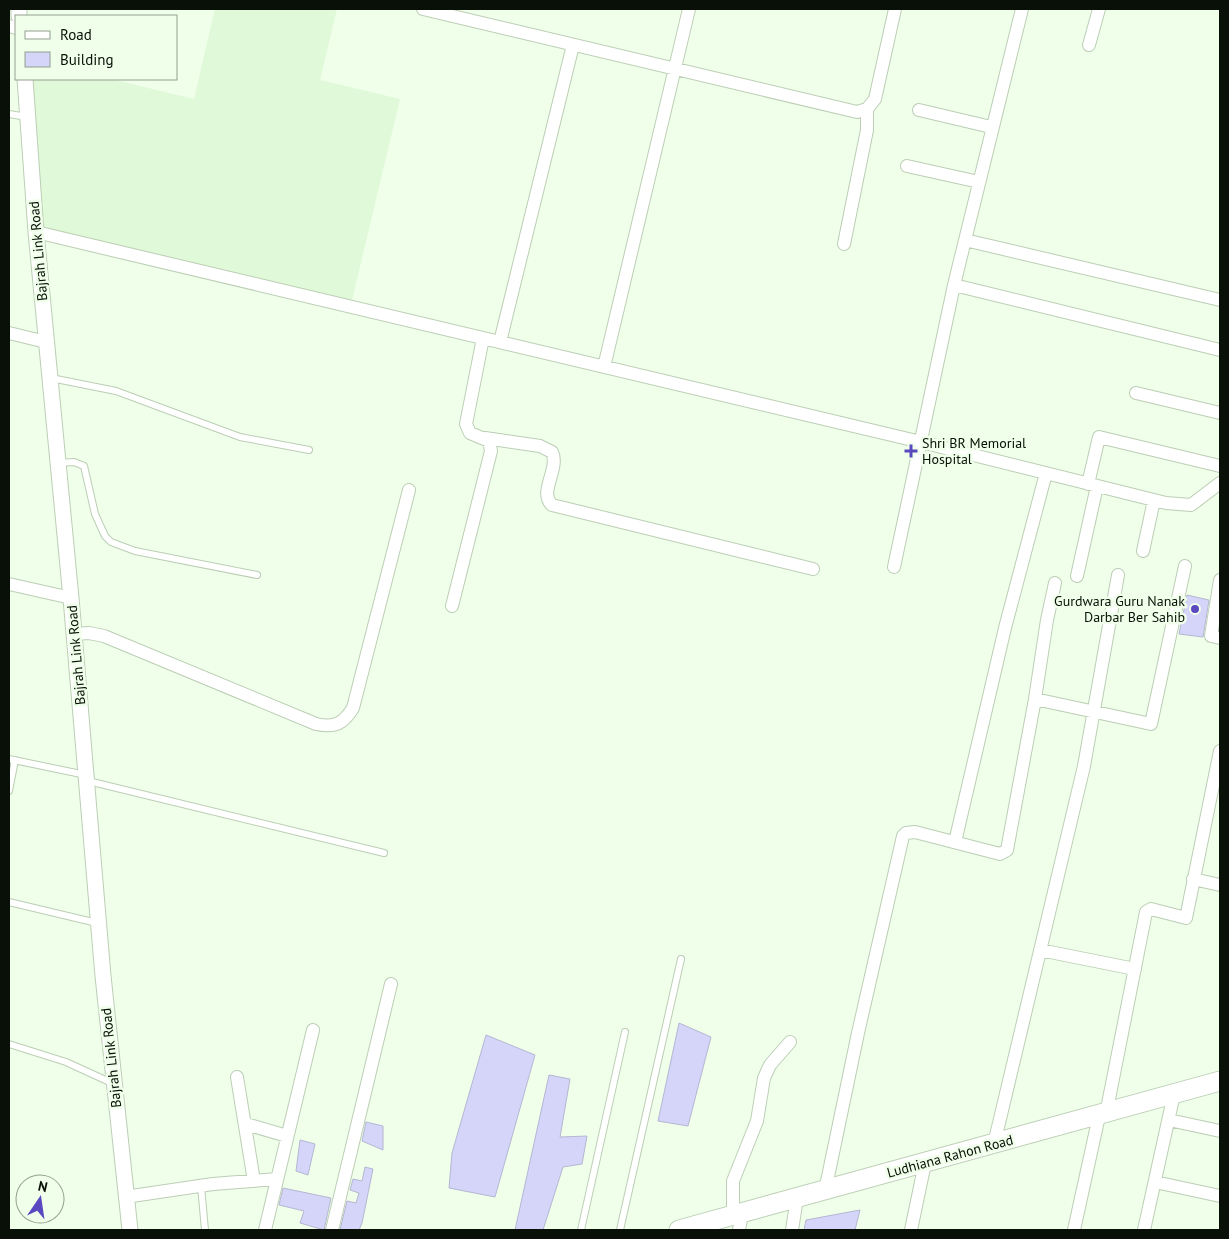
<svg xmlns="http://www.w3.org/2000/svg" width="1229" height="1239" viewBox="0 0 1229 1239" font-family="'PT Sans',sans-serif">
<rect width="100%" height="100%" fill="#efffea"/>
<path fill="#e0f9d8" d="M215,9H337L320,80L400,99L351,304L43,230L32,79H111L194,99Z"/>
<path fill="#d4d5f8" stroke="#b6b6d3" d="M1187,595L1209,600L1203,637L1179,634Z
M679,1023L711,1037L688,1126L658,1121Z
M486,1035L535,1055L495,1197L449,1188L452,1153Z
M549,1075L570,1079L560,1137L587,1136L582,1164L563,1167L543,1230H515Z
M366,1122L383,1126V1150L362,1141Z
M300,1140L315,1144L308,1175L296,1171Z
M365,1167L373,1169L362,1223L359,1230H340L347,1201L356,1203L359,1193L350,1190L353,1179L362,1181Z
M283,1188L331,1198L324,1230L300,1223L304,1211L279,1205Z
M860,1210L855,1230H804L806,1220Z"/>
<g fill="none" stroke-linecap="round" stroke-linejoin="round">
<defs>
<path id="service" d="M9,114L27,117
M51,378L116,391L240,437L309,450
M59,463L74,462L84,466L95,514L105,536L111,542L135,551L257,575
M9,759L86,775
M88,781L384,853
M9,791L15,760
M9,902L97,923
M9,1044L66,1062L112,1083
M201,1186L205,1230
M581,1230L625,1032
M620,1230L681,959"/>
<path id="minor" d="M423,9L857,112L867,109L875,99L895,9
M9,26L16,28
M1089,45L1099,9
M919,110L991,127
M907,166L979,182
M36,232L921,442L1166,503L1191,505L1220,483
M965,240L1220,300
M844,244L867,130V109
M954,285L1220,350
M9,333L46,342
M500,342L573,45
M604,367L689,9
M1136,393L1220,413
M485,438L540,446L552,452C560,469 538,492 552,505L813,569
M1088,484L1099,437L1220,466
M1143,551L1154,500
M894,567L954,285L1022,9
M1077,576L1097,486
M1220,580L1211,636L1220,638
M9,584L71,598
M452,606L491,451L489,441L470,433L466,424L483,338
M74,634L89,633L104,636L316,724C335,728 343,724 353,708L409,490
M1035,699L1151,724L1185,566
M955,842L1005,628L1046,473
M1193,879L1220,885
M1040,950L1135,969
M237,1077L254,1181
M1106,1114L1146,912L1151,909L1186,918L1220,751
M1169,1120L1220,1131
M246,1124L287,1136
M994,1144L1084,766L1118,575
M1155,1182L1220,1196
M825,1191L858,1033L903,836L906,833L915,832L1000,854L1007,850L1035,699L1047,620L1055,583
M125,1197L213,1184L277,1179
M733,1216V1181L757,1121L764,1078L770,1065L790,1042
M265,1230L313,1030
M332,1230L391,984
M739,1230L742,1213
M792,1230L797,1198
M911,1230L925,1163
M1074,1230L1099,1116
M1144,1230L1174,1094"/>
<path id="tertiary" d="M19,9V16
M25,79L36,232L71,598L103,976L130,1230"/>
<path id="primary" d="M679,1230L1220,1081"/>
</defs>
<use href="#service" stroke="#bcceb5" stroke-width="8"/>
<use href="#minor" stroke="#bcceb5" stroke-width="14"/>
<use href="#tertiary" stroke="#bcceb5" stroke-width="17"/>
<use href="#primary" stroke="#bcceb5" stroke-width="21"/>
<use href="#service" stroke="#fff" stroke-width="6"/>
<use href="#minor" stroke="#fff" stroke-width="12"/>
<use href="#tertiary" stroke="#fff" stroke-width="15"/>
<use href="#primary" stroke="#fff" stroke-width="19"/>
</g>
<g fill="#5a48c1" stroke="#efffea" stroke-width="2">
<path d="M908.5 443.5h5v5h5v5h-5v5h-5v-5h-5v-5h5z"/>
<circle cx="1195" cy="609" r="5"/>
</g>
<g text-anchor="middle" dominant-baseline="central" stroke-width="5" stroke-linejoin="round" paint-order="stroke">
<g font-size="14" fill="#091007" stroke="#efffea">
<text transform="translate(38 251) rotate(-95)">Bajrah Link Road</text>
<text transform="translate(76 655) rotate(-95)">Bajrah Link Road</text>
<text transform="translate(111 1058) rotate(-96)">Bajrah Link Road</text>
<text transform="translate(950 1156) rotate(-15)">Ludhiana Rahon Road</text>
</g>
<g font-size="14" fill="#091007" stroke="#efffea" text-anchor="start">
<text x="922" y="443">Shri BR Memorial<tspan x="922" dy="16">Hospital</tspan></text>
<text x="1185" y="601" text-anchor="end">Gurdwara Guru Nanak<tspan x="1185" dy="16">Darbar Ber Sahib</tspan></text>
</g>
</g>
<rect width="1229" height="1239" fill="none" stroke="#091007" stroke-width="20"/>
<rect x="15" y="15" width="162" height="65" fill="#efffea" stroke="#939f8f"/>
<rect x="25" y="31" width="25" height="8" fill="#ffffff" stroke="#939f8f"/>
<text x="60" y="40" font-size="15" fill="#091007">Road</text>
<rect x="25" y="52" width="25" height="15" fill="#d4d5f8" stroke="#939f8f"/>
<text x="60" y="65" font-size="15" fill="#091007">Building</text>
<g transform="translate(40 1199) rotate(13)"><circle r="24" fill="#efffea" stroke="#939f8f"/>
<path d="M0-4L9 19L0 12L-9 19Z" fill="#5a48c1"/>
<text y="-8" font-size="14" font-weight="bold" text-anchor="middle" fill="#091007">N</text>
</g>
</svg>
